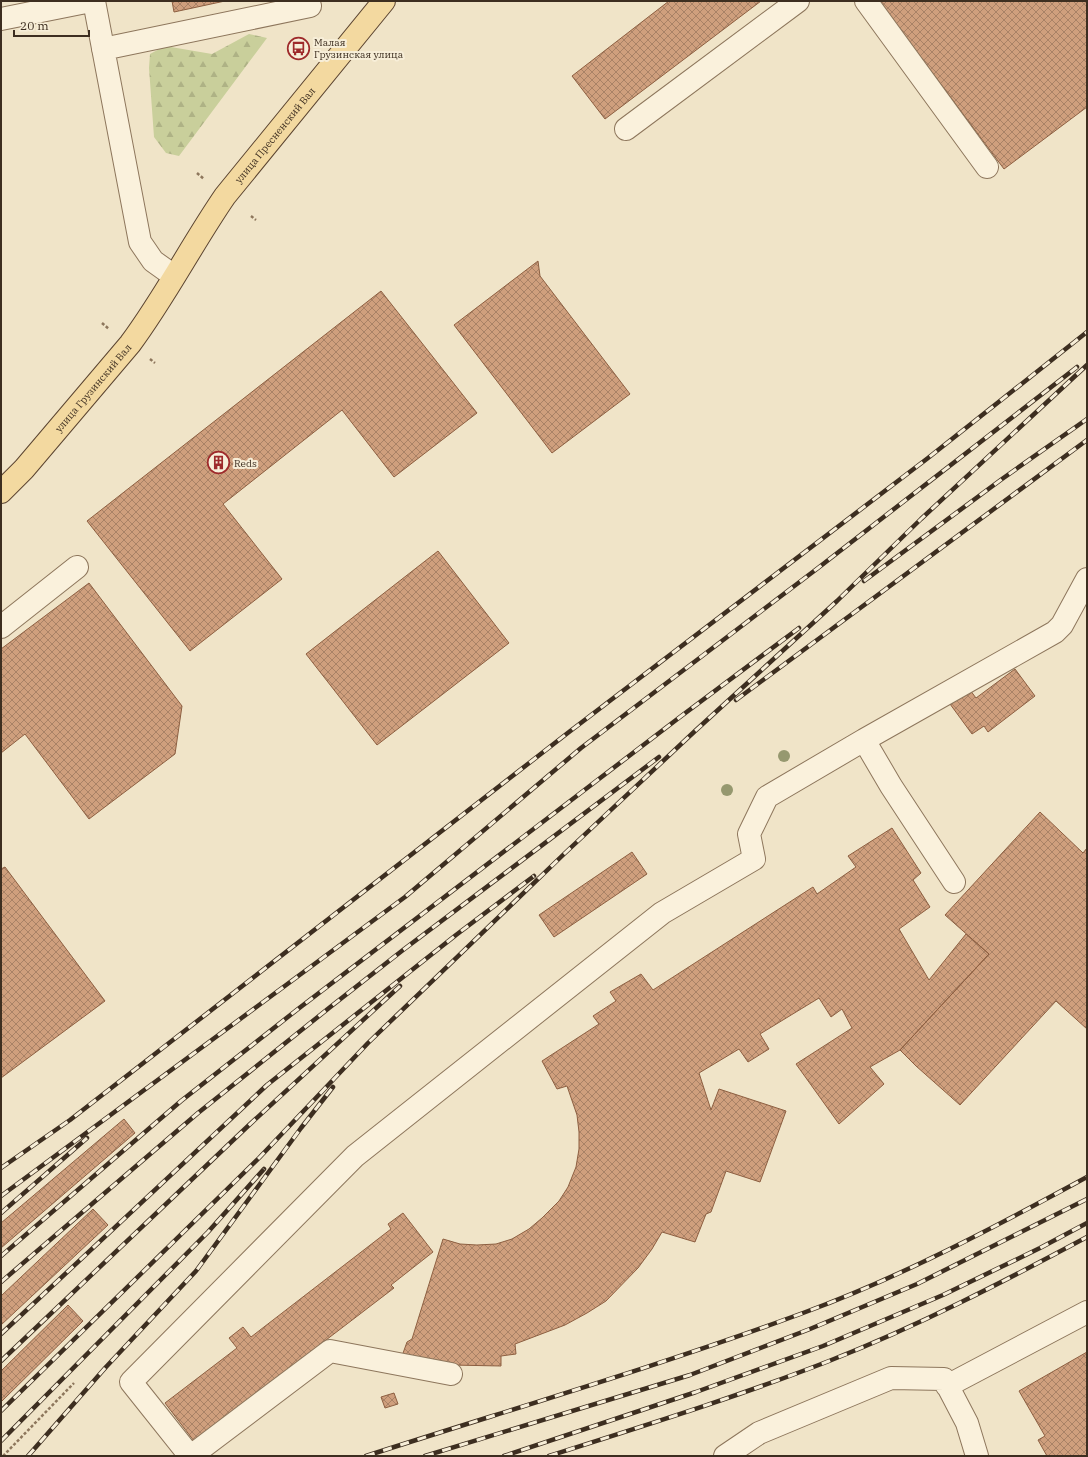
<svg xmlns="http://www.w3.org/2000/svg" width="1088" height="1457" viewBox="0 0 1088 1457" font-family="'IBM Plex Serif',serif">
<defs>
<pattern id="forest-firs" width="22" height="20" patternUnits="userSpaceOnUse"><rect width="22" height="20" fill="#c9cf9b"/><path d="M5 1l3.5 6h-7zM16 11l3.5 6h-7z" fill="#aeb285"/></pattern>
<pattern id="building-cross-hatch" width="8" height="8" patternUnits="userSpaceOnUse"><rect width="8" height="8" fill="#cf9f7d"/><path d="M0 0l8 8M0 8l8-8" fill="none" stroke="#a98266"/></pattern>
</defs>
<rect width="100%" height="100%" fill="#f0e4c8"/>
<path fill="url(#forest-firs)" d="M249,34L267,38L179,156L166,153L154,137L149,68L150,54L165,46L212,54Z"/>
<path fill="url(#building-cross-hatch)" stroke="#8d5f41" d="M172,1H225L174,12Z
M669,1H761L605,119L572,76Z
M879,1H1087V107L1004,169Z
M538,261L540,276L630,394L552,453L454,325Z
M381,291L477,413L394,477L342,410L223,504L282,579L190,651L87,521Z
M438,551L509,643L377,745L306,654Z
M89,583L182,706L175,754L89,819L25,734L1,753V649Z
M1015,669L1035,696L988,732L984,726L972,734L950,704L970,690L976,698Z
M1040,812L1083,853L1087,848V1029L1056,1001L960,1105L916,1066L900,1050L989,954L945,915Z
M892,828L921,873L913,880L930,907L899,929L929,980L966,934L989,954L900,1050L870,1067L884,1084L839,1124L796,1064L852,1028L842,1009L831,1017L819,998L760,1034L769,1049L748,1062L739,1049L699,1073L711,1110L719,1089L786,1111L760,1182L726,1171L711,1212L706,1214L695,1242L662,1232L652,1249L638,1268L606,1301L587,1313L565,1325L515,1344L516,1354L501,1356V1366L451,1365L402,1356L407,1342L412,1339L443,1239L460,1244L477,1245L496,1244L512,1239L529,1229L542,1218L559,1201L568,1187L576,1167L579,1149V1132L577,1115L567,1086L557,1089L542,1061L599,1024L593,1016L616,1001L610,992L641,974L653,990L813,887L817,894L856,867L848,856Z
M632,852L647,874L554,937L539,915Z
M5,867L105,1001L1,1078V869Z
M124,1119L135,1133L1,1248V1223Z
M93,1209L108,1225L1,1325V1296Z
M403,1213L433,1252L391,1285L394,1288L194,1441L165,1403L237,1348L229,1338L243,1327L251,1337L391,1229L388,1224Z
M68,1305L83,1321L1,1402V1371Z
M1087,1352V1456H1047L1038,1440L1045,1436L1019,1391Z
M394,1393L398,1404L385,1408L381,1397Z"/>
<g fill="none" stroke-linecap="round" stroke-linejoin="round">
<defs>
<path id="minor" d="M94,1L140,242L153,261L174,276
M866,1L987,167
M1,19L91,1
M103,49L310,6
M626,129L798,1
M1,627L77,567
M954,882L891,786L864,740L1055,632L1062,625L1087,579
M947,1386L1087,1312
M190,1456L131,1382L355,1156L662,913L754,859L749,834L767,797L864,740
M191,1456L330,1351L451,1374
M725,1456L759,1433L891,1378L944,1379L967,1423L977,1456"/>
<g id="major">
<path id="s1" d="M1,492L24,469L130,344C165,297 192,244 225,196L384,1"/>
</g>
</defs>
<use href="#minor" stroke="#8d765c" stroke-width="24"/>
<use href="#major" stroke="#5b4430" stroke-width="24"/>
<path stroke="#8d765c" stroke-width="2.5" stroke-dasharray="3 2" stroke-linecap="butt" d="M197,173L204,179
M251,216L256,220
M102,323L109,329
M150,359L155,363
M3,1456L74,1383"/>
<use href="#minor" stroke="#faf1dc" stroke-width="22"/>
<use href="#major" stroke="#f3d9a0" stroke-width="22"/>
<defs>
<path id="rail" d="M864,581L1002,479L1087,419
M736,700L1087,440
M1,1168L70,1120L569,732L928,458L1087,332
M1,1196L405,897L581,748L818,568L1077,367
M1,1213L87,1138
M1,1256L181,1101L298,1009L680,717L799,628
M1,1282L198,1113L329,1008L403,950L659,757
M1,1334L267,1085L456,935L534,876
M1,1361L248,1126L400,986
M1,1411L259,1158L368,1043L564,854L695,731L837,601L921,519L1087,365
M1,1441L208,1232L264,1169
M28,1456L106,1367L196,1271L301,1128L333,1087
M366,1456C512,1409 659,1366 803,1313C901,1277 995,1227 1087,1177
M425,1456L690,1375L810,1329L917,1284L1087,1199
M504,1456L696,1392L823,1346L943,1295L1040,1248L1087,1223
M549,1456C643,1426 737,1397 829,1361C918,1326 1003,1282 1087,1237"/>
</defs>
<use href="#rail" stroke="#3d2e20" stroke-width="4.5"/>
<use href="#rail" stroke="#f7eed8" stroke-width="3" stroke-dasharray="9" stroke-linecap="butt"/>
</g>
<g fill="#96986f">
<circle cx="784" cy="756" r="6"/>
<circle cx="727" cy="790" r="6"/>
</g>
<defs>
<symbol id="bus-ring" viewBox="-11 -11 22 22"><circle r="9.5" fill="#f7eed8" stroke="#9e2a2b" stroke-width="1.5"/><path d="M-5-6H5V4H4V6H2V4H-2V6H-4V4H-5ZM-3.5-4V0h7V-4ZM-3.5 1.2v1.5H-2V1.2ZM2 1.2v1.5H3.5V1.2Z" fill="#9e2a2b"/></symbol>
<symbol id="building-ring" viewBox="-11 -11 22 22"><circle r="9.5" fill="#f7eed8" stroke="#9e2a2b" stroke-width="1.5"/><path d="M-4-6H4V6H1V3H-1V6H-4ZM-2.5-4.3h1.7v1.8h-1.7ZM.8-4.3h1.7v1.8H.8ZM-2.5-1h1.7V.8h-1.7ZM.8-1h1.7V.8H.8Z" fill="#9e2a2b"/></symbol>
</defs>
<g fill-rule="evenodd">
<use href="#bus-ring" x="286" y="36" width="25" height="25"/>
<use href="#building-ring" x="206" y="450" width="25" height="25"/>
</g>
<g text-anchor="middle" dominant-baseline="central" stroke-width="4" stroke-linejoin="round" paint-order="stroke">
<g font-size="10" fill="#3d2e20" stroke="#f7eed8" text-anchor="start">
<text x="314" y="42">Малая<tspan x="314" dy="12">Грузинская улица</tspan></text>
<text x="234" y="463">Reds</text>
</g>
<g font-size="10" fill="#3d2e20" stroke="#f7eed8">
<text stroke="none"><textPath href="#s1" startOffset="451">улица Пресненский Вал</textPath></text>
<text stroke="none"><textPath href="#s1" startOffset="139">улица Грузинский Вал</textPath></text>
</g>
</g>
<rect width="1088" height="1457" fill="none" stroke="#3d2e20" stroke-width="4"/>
<path d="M14 30v6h75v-6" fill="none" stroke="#3d2e20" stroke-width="2"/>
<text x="20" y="30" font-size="12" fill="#3d2e20" stroke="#f7eed8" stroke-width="3" paint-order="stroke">20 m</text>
</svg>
